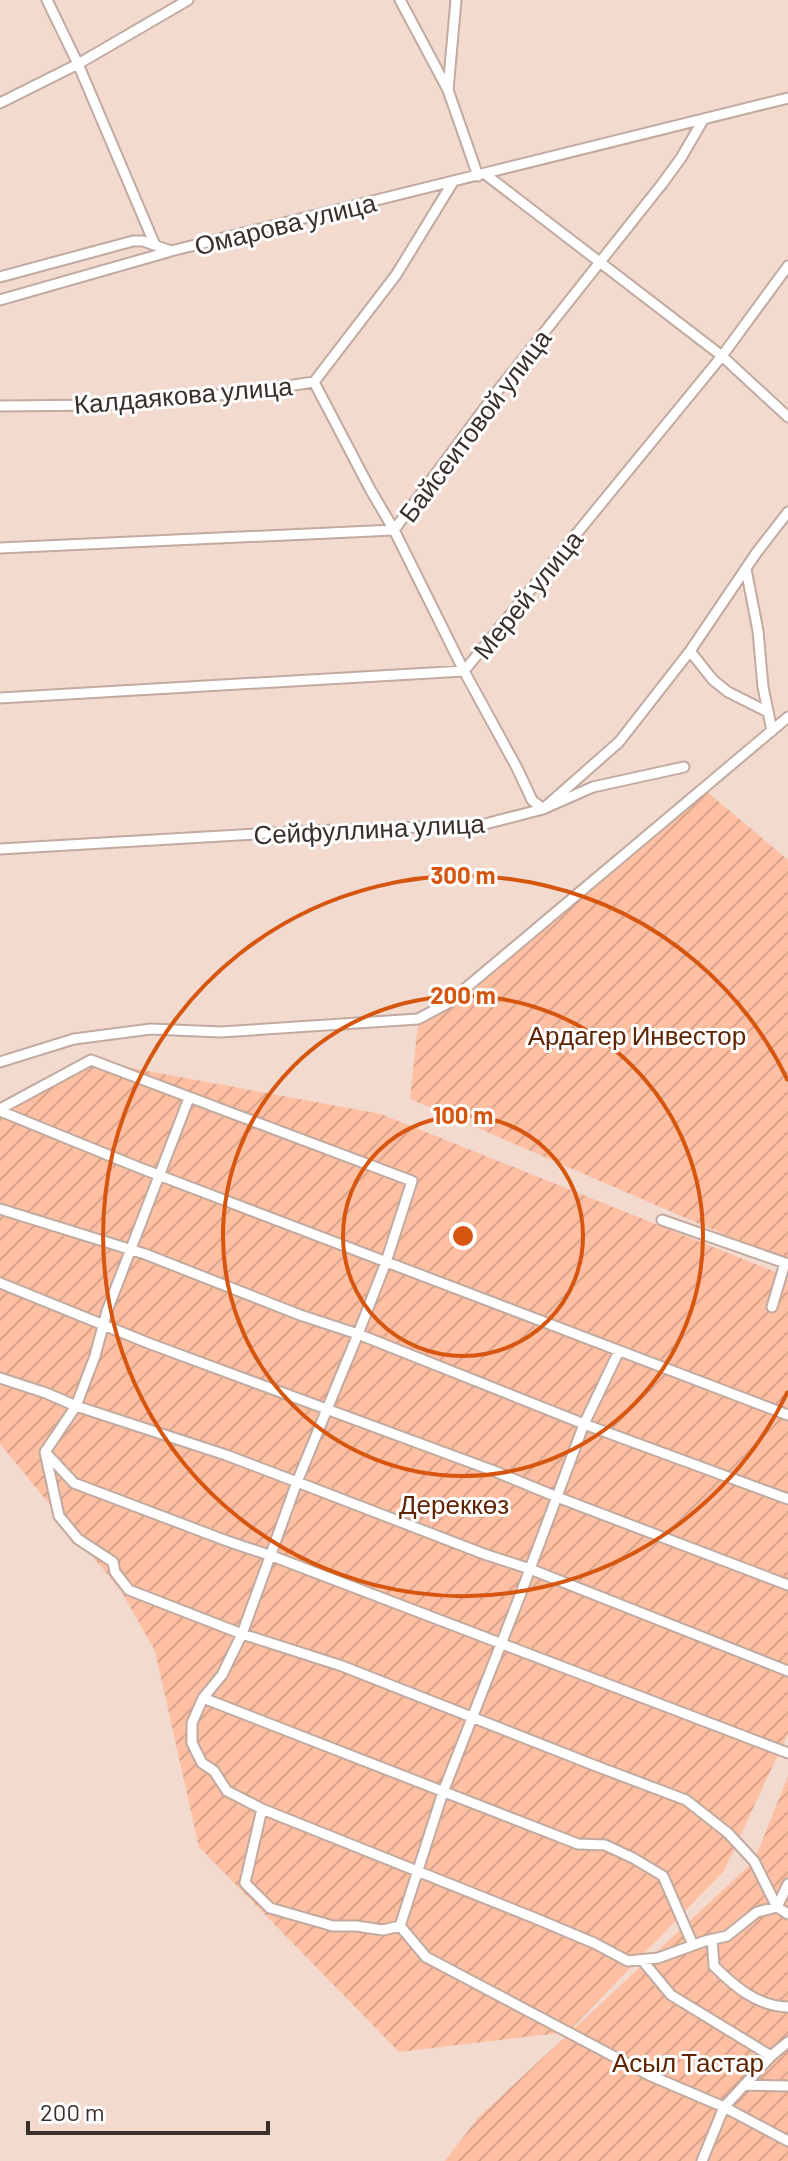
<svg xmlns="http://www.w3.org/2000/svg" width="788" height="2161" viewBox="0 0 788 2161" font-family="Barlow,sans-serif">
<defs>
<pattern id="garden-furrows" width="10" height="10" patternUnits="userSpaceOnUse" patternTransform="scale(2)"><rect width="10" height="10" fill="#febfa2"/><path d="M-1 1l2-2M0 10L10 0M9 11l2-2" fill="none" stroke="#daa48c"/></pattern>
</defs>
<rect width="100%" height="100%" fill="#f2dacf"/>
<path fill="url(#garden-furrows)" d="M699,785L788,860V1262L410,1099L418,1024L590,875Z
M82,1059L381,1114L788,1277V1733L724,1871L568,2032L399,2052L199,1847L155,1651L121,1591L0,1444V1110Z
M788,1776V2161H445L478,2118L754,1861Z"/>
<g fill="none" stroke-linecap="round" stroke-linejoin="round">
<defs>
<path id="minor" d="M47,0L78,64L155,245
M400,0L448,90
M456,0L448,90L478,176
M0,103L78,64L188,0
M485,174L722,356L788,417
M0,277L133,241H143L171,251L788,98
M0,300L168,252
M314,382L370,489L394,530L464,671L517,768L532,800L543,809L593,787L684,767
M0,406L103,405L240,393L314,382L396,275L453,182
M0,548L394,530L496,393L662,184L681,158L703,120
M746,569L758,631L763,687L772,731
M690,651L713,680L728,692L768,712
M0,698L464,671L722,356L788,266
M0,849L307,831L481,825L543,809L619,742L690,651L757,552L788,512
M0,1062L74,1039L151,1029L221,1032L418,1019L448,1003L788,717
M189,1098L107,1311L95,1356L76,1406L45,1452L59,1516L78,1539L113,1562L115,1572L129,1590L242,1634L222,1675L203,1698L192,1723V1743L202,1763L214,1771L227,1791L262,1809L245,1883L270,1908L333,1926H356L383,1930L400,1926
M0,1109L91,1060L412,1181L386,1262L358,1334L300,1315L145,1254L0,1209
M0,1111L140,1168L788,1415
M662,1220L788,1264
M0,1283L148,1343L494,1471L557,1497L788,1585
M772,1307L785,1263
M0,1378L46,1393L76,1406L226,1455L297,1482L484,1554L530,1569L788,1671
M46,1453L74,1483L227,1541L272,1556L788,1753
M203,1698L578,1844L605,1845L633,1858L663,1876L693,1945
M262,1809L537,1919L594,1943L628,1961L658,1958L705,1941L727,1936L757,1912L777,1907L754,1861L728,1833L686,1800L596,1766L342,1666L242,1634L297,1482L358,1334L584,1424L619,1351
M788,1884L777,1907L788,1914
M400,1926L443,1792L521,1593L584,1424L788,1499
M400,1926L426,1957L649,2075L724,2107L788,2141
M712,1939L714,1966C735,1987 757,2006 788,2007
M642,1960L671,1995L771,2056
M744,2085L788,2086
M702,2161L724,2107L771,2056L788,2042"/>
</defs>
<use href="#minor" stroke="#c1aaa0" stroke-width="13"/>
<use href="#minor" stroke="#fff" stroke-width="9"/>
</g>
<g fill="none" stroke="#d6550f" stroke-width="4">
<circle cx="463" cy="1236" r="120"/>
<circle cx="463" cy="1236" r="240"/>
<path d="M788 1391A360 360 0 1 1 788 1081"/>
</g>
<g text-anchor="middle" dominant-baseline="central" stroke-width="6" stroke-linejoin="round" paint-order="stroke">
<g font-size="26" fill="#392f2b" stroke="#fff">
<text transform="translate(285 223) rotate(-14)">Омарова улица</text>
<text transform="translate(183 394) rotate(-5)">Калдаякова улица</text>
<text transform="translate(474 425) rotate(-53)">Байсеитовой улица</text>
<text transform="translate(527 594) rotate(-51)">Мерей улица</text>
<text transform="translate(369 828) rotate(-3)">Сейфуллина улица</text>
</g>
<g font-size="26" fill="#5f2401" stroke="#fff">
<text x="637" y="1034">Ардагер Инвестор</text>
<text x="454" y="1503">Дереккөз</text>
<text x="688" y="2061">Асыл Тастар</text>
</g>
</g>
<circle cx="463" cy="1236" r="12" fill="#d6550f" stroke="#fff" stroke-width="4"/>
<g font-size="24" text-anchor="middle" font-weight="bold" fill="#d6550f" stroke="#fff" stroke-width="6" stroke-linejoin="round" paint-order="stroke">
<text x="463" y="884">300 m</text>
<text x="463" y="1004">200 m</text>
<text x="463" y="1124">100 m</text>
</g>
<path d="M28 2121v12h240v-12" fill="none" stroke="#392f2b" stroke-width="4"/>
<text x="40" y="2121" font-size="24" fill="#392f2b" stroke="#ffffff" stroke-width="6" paint-order="stroke">200 m</text>
</svg>
